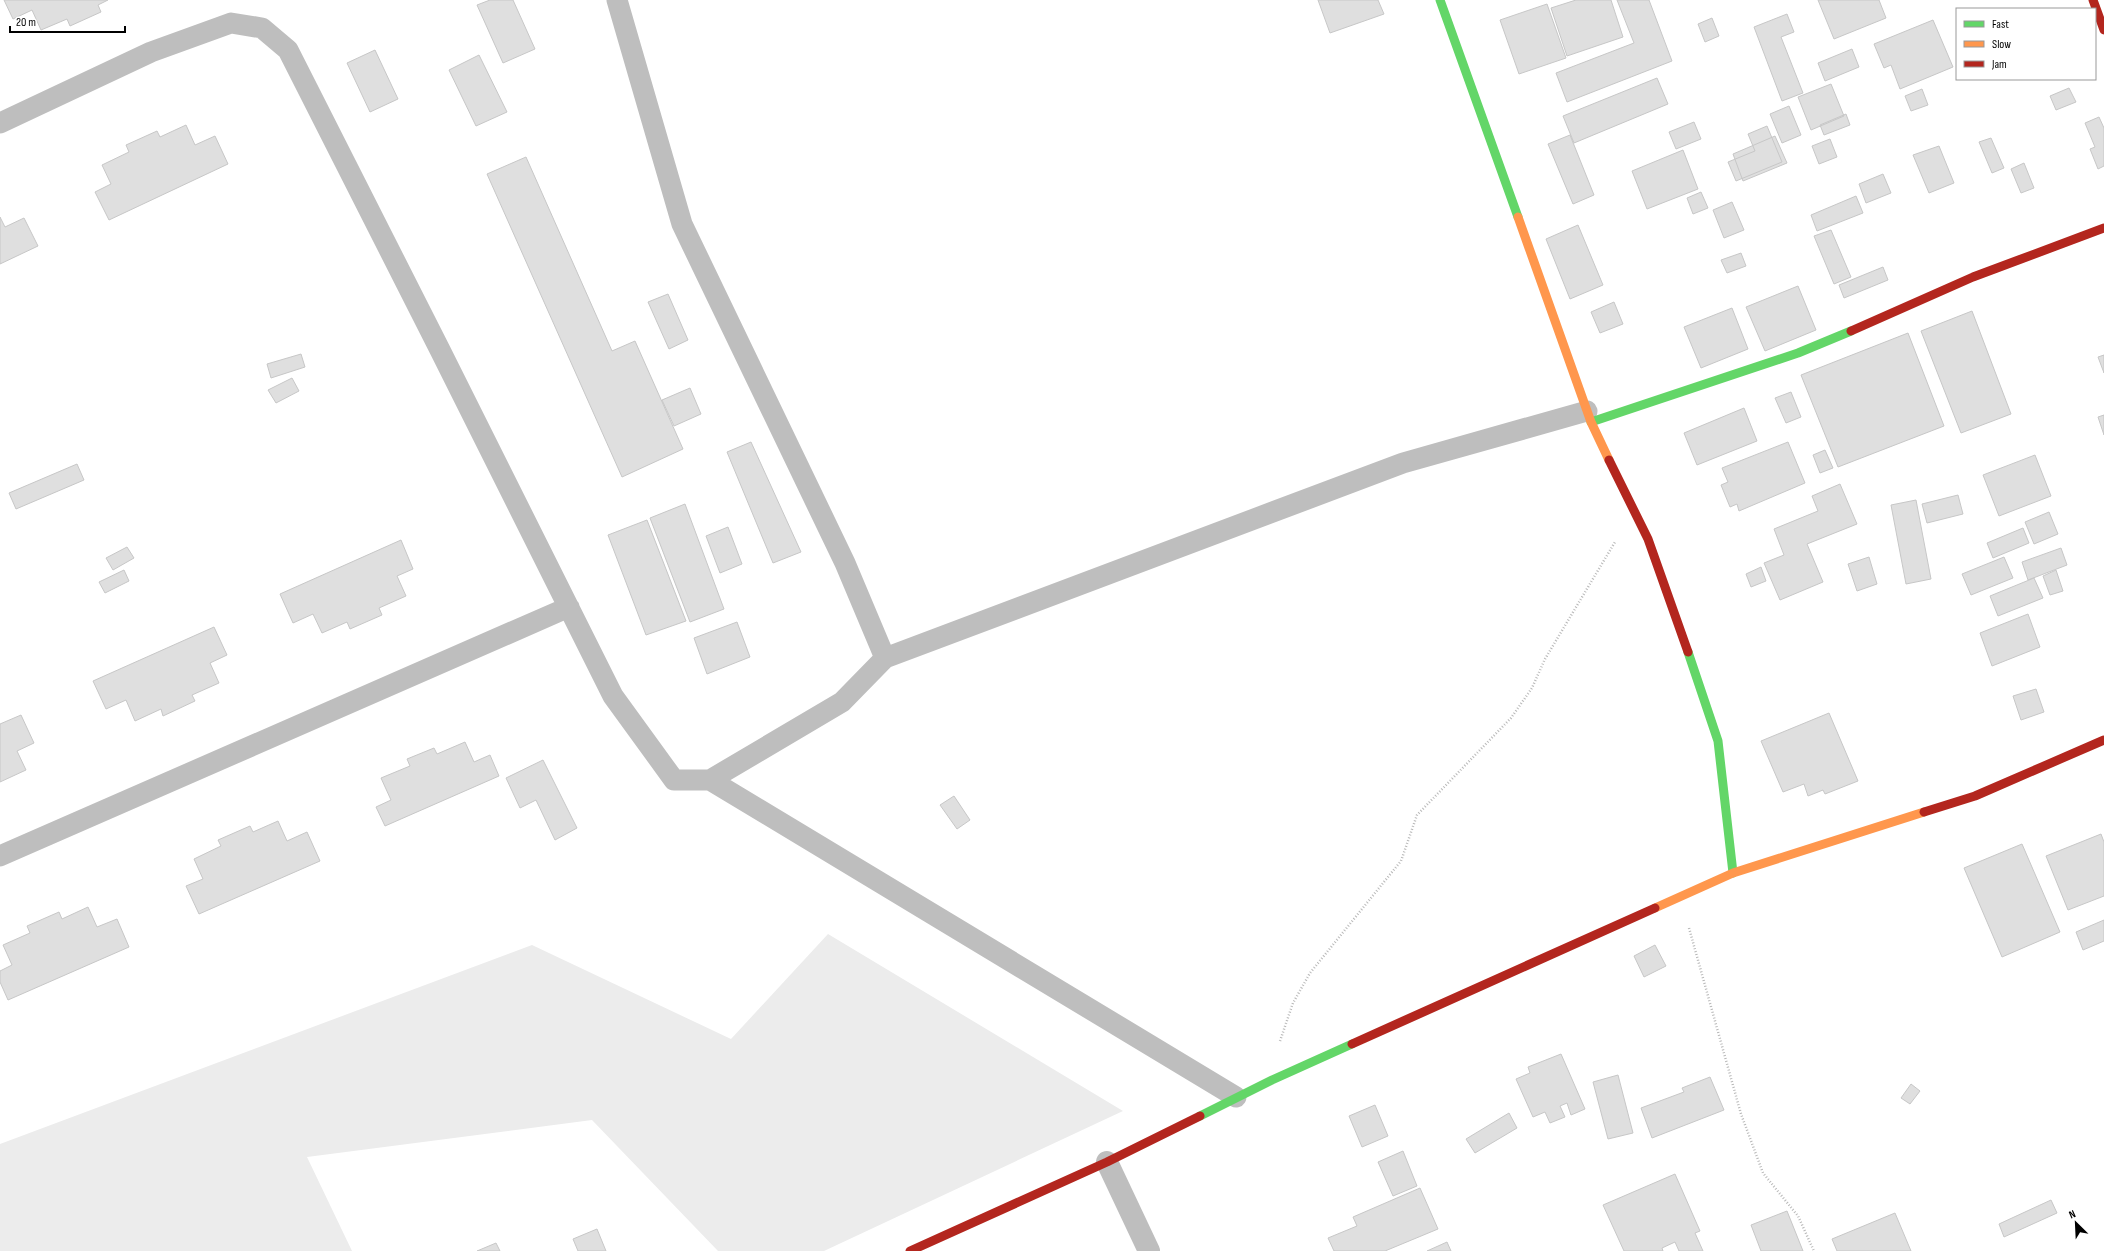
<svg xmlns="http://www.w3.org/2000/svg" width="2104" height="1251" viewBox="0 0 2104 1251" font-family="'Sofia Sans Condensed',sans-serif">
<rect width="100%" height="100%" fill="#fff"/>
<path fill="#ececec" d="M828,934L1123,1111L824,1251H718L592,1120L307,1157L352,1251H0V1144L532,945L731,1039Z"/>
<path fill="#dfdfdf" stroke="#c7c7c7" d="M4,0H108L98,5L101,12L70,26L67,19L41,30L32,10L13,19Z
M490,0H513L535,49L503,63L477,5Z
M1318,0H1378L1384,14L1330,33Z
M1576,0H1611L1623,37L1567,56L1551,8Z
M1617,0H1649L1672,61L1567,102L1556,73L1634,43Z
M1818,0H1879L1886,18L1834,39Z
M1547,4L1566,58L1519,74L1500,20Z
M1787,14L1794,32L1781,37L1803,93L1782,101L1754,27Z
M1712,18L1719,36L1705,42L1698,24Z
M1933,20L1953,67L1900,89L1891,65L1884,68L1874,44Z
M1852,49L1859,67L1825,81L1818,63Z
M375,50L398,99L370,112L347,63Z
M479,55L507,112L476,126L449,70Z
M1657,78L1668,104L1574,143L1563,116Z
M1831,84L1844,116L1811,130L1798,97Z
M2069,88L2076,102L2056,110L2050,96Z
M1922,89L1928,105L1911,111L1905,96Z
M1789,106L1801,135L1782,143L1770,114Z
M1846,114L1850,125L1824,135L1820,125Z
M2099,117L2104,128V166L2098,169L2090,149L2095,147L2085,123Z
M1694,122L1701,139L1676,149L1669,132Z
M186,125L195,145L215,136L228,164L109,220L95,192L111,184L102,165L129,152L126,145L157,131L160,137Z
M1767,126L1782,162L1736,181L1728,162L1755,151L1748,134Z
M1570,135L1594,195L1573,204L1548,144Z
M1775,136L1787,163L1743,181L1733,154Z
M1991,138L2004,168L1992,173L1979,142Z
M1830,139L1837,157L1819,164L1812,146Z
M1939,146L1954,183L1929,193L1913,155Z
M1683,150L1698,189L1647,209L1632,171Z
M526,157L612,351L635,341L683,449L622,477L487,174Z
M2024,163L2034,188L2021,193L2011,169Z
M1883,174L1891,193L1866,203L1859,184Z
M1701,192L1708,208L1693,214L1687,198Z
M1856,196L1863,213L1817,231L1811,215Z
M1732,202L1744,230L1724,238L1713,210Z
M0,217L5,227L24,218L38,246L0,264Z
M1578,225L1603,285L1570,299L1546,239Z
M1831,230L1851,277L1834,284L1814,236Z
M1741,253L1746,266L1727,273L1721,260Z
M1883,267L1888,280L1844,298L1839,285Z
M1798,286L1816,330L1765,351L1746,307Z
M668,294L688,340L669,349L648,302Z
M1614,302L1623,324L1600,333L1591,312Z
M1732,308L1748,349L1701,368L1684,327Z
M1972,311L2011,414L1961,433L1921,331Z
M1908,333L1944,426L1838,467L1801,375Z
M301,354L305,367L271,378L267,364Z
M2104,355V373L2098,357Z
M292,378L299,391L276,403L268,390Z
M690,388L701,414L674,426L662,400Z
M1791,392L1801,417L1786,423L1775,398Z
M1744,408L1757,441L1697,465L1684,433Z
M2104,415V435L2098,417Z
M751,442L801,552L773,563L727,452Z
M1788,442L1805,483L1739,511L1737,504L1730,507L1721,485L1728,482L1722,468Z
M1825,450L1833,468L1820,473L1813,455Z
M2035,455L2051,496L1999,516L1983,475Z
M77,464L84,480L16,509L9,493Z
M1840,484L1857,524L1807,544L1823,582L1780,600L1764,563L1784,555L1774,529L1818,511L1812,496Z
M1958,495L1963,514L1927,523L1922,504Z
M1916,500L1931,579L1906,584L1891,505Z
M685,504L724,609L690,622L650,518Z
M2049,512L2058,534L2034,544L2025,522Z
M647,520L686,621L646,635L608,535Z
M728,527L742,564L720,573L706,536Z
M2023,528L2029,543L1993,558L1987,543Z
M401,540L413,569L397,576L406,596L379,608L382,615L350,629L347,622L322,633L313,614L293,623L280,594Z
M127,547L134,558L113,570L106,558Z
M2061,548L2067,565L2028,580L2022,562Z
M1869,557L1877,584L1857,591L1848,564Z
M2004,557L2013,578L1971,595L1962,574Z
M1761,567L1766,581L1751,587L1746,574Z
M124,570L129,581L105,593L99,582Z
M2056,570L2063,591L2050,595L2043,576Z
M2034,578L2043,598L1998,616L1990,596Z
M2028,614L2040,647L1992,666L1980,633Z
M737,622L750,657L707,674L694,638Z
M214,627L227,655L210,663L219,683L192,695L195,701L163,716L161,709L135,721L126,700L106,709L93,681Z
M2036,689L2044,712L2021,720L2013,696Z
M1829,713L1858,781L1825,794L1823,790L1808,796L1804,784L1783,792L1761,741Z
M21,715L34,743L17,751L26,770L0,782V724Z
M465,742L474,762L490,755L499,776L385,826L376,807L391,800L381,778L410,766L407,759L434,748L437,754Z
M543,760L577,828L555,840L536,800L520,808L506,778Z
M954,796L970,820L957,829L940,805Z
M278,821L287,841L307,832L320,861L199,914L186,886L203,879L194,859L221,846L218,840L250,826L253,832Z
M2101,834L2104,842V896L2068,910L2046,856Z
M2022,844L2060,932L2002,957L1964,868Z
M88,907L97,927L117,919L129,947L8,1000L0,982V971L12,965L3,945L30,933L27,926L59,912L62,919Z
M2104,920V941L2083,950L2076,932Z
M1655,945L1666,966L1644,977L1634,956Z
M1561,1054L1585,1109L1571,1115L1567,1103L1560,1106L1565,1117L1550,1123L1545,1112L1533,1117L1516,1079L1530,1073L1528,1067Z
M1618,1075L1633,1133L1608,1139L1593,1082Z
M1710,1077L1724,1110L1652,1138L1641,1108L1684,1092L1682,1088Z
M1911,1084L1920,1091L1910,1104L1901,1098Z
M1375,1105L1388,1136L1362,1147L1349,1116Z
M1509,1113L1517,1128L1475,1153L1466,1139Z
M1403,1151L1417,1186L1393,1196L1378,1162Z
M1675,1174L1700,1231L1695,1233L1703,1251H1679L1675,1242L1662,1248L1663,1251H1624L1603,1205Z
M1420,1188L1438,1229L1385,1251H1334L1328,1238L1357,1226L1353,1217Z
M2051,1200L2057,1213L2004,1237L1999,1224Z
M1787,1211L1803,1251H1761L1751,1225Z
M1895,1213L1911,1251H1837L1832,1239Z
M597,1229L606,1251H578L573,1239Z
M1447,1242L1451,1251H1427Z
M496,1243L500,1251H477Z"/>
<g fill="none" stroke-linecap="round" stroke-linejoin="round">
<path stroke="#b9b9b9" stroke-width="2.5" stroke-dasharray="1 2" stroke-linecap="butt" d="M1689,928L1741,1114L1763,1173L1798,1216L1814,1251
M1280,1041L1293,1003L1310,973L1401,861L1417,815L1511,718L1532,688L1545,659L1615,542"/>
<path stroke="#bebebe" stroke-width="21" d="M617,0L682,224L845,563L885,658
M0,123L151,52L231,23L262,28L288,50L440,350L613,696L674,780H710L1236,1097
M710,780L842,702L885,658L1403,463L1587,411
M0,856L569,607"/>
<path stroke="#bebebe" stroke-width="22" d="M1107,1162L1149,1251"/>
<path stroke="#63d668" stroke-width="9" d="M1440,0L1518,217
M1591,422L1798,353L1851,331
M1688,652L1718,741L1733,873
M1200,1116L1272,1080L1352,1044"/>
<path stroke="#ff974d" stroke-width="9" d="M1518,217L1591,422L1609,460
M1655,908L1733,873L1924,812"/>
<path stroke="#b3261e" stroke-width="9" d="M2093,0L2104,30
M1851,331L1973,277L2104,228
M1609,460L1648,539L1688,652
M1924,812L1975,796L2104,740
M1352,1044L1655,908
M910,1251L1107,1162L1200,1116"/>
</g>
<rect x="1956" y="8" width="140" height="72" fill="#ffffff" stroke="#999999"/>
<rect x="1964" y="21" width="20" height="6" fill="#63d668" stroke="#999999"/>
<text x="1992" y="28" font-size="12" fill="#000000">Fast</text>
<rect x="1964" y="41" width="20" height="6" fill="#ff974d" stroke="#999999"/>
<text x="1992" y="48" font-size="12" fill="#000000">Slow</text>
<rect x="1964" y="61" width="20" height="6" fill="#b3261e" stroke="#999999"/>
<text x="1992" y="68" font-size="12" fill="#000000">Jam</text>
<g transform="translate(2076 1223) rotate(336)" stroke="#ffffff" stroke-width="3" paint-order="stroke">
<path d="M0-3L7 15L0 10L-7 15Z" fill="#000000"/>
<text y="-6" font-size="11" font-weight="bold" text-anchor="middle" fill="#000000">N</text>
</g>
<path d="M10 26v6h115v-6" fill="none" stroke="#000000" stroke-width="2"/>
<text x="16" y="26" font-size="12" fill="#000000" stroke="#ffffff" stroke-width="3" paint-order="stroke">20 m</text>
</svg>
